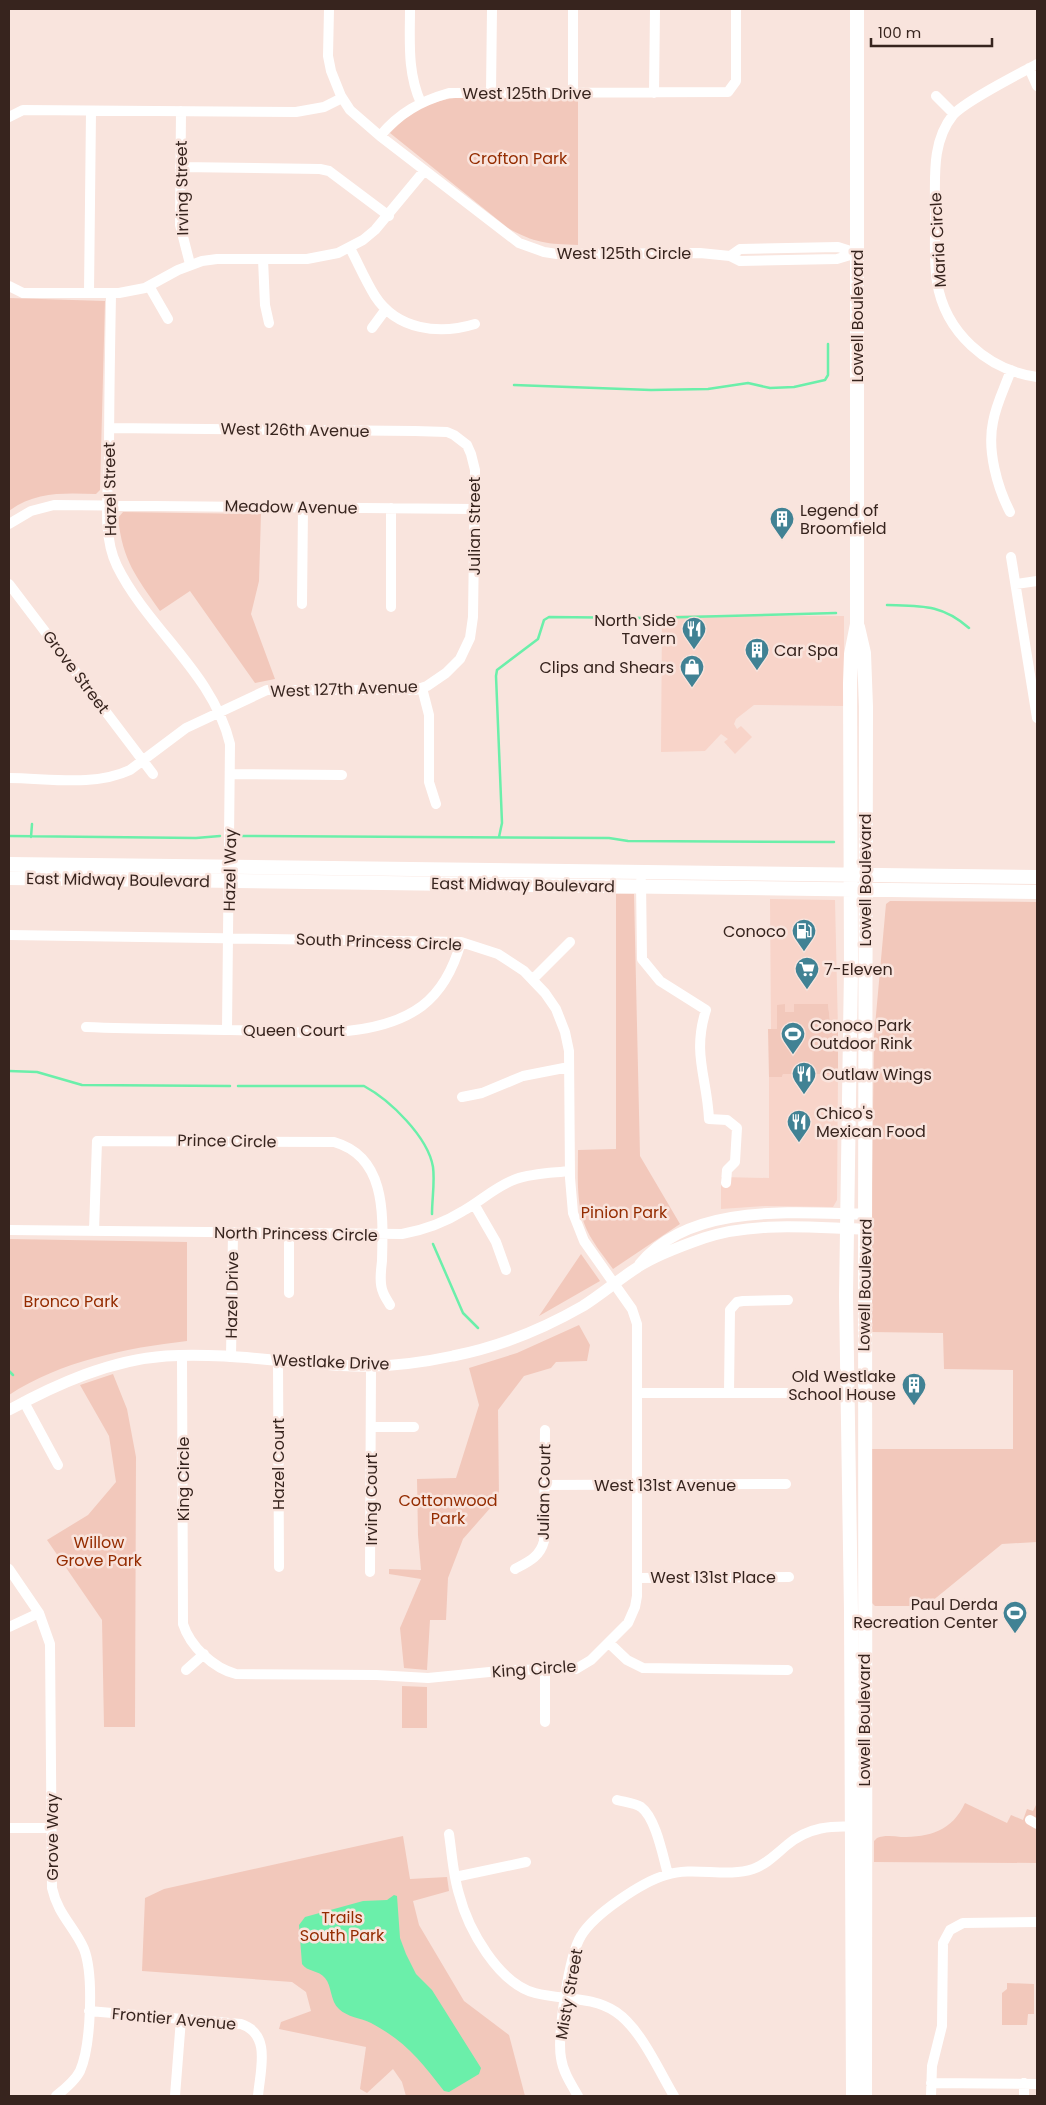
<svg xmlns="http://www.w3.org/2000/svg" width="1046" height="2105" viewBox="0 0 1046 2105" font-family="Poppins,sans-serif">
<rect width="100%" height="100%" fill="#f9e4dd"/>
<path fill="#f8d4c9" d="M662,615L844,616V706L754,705L736,719L734,724L737,729L741,726L752,737L735,754L724,742L728,739L721,734L705,751L661,752Z
M770,899L835,900L838,1030H831L828,1004H795V1012H785L777,1029H771Z
M783,1074H838L837,1200L833,1207L765,1206L721,1209V1177L769,1178V1077H782Z"/>
<path fill="#f2c8bb" d="M464,97L578,99V245C548,244 534,243 508,228L390,133C414,108 431,100 464,97Z
M9,298L105,301L100,490L96,494C66,493 35,491 9,511Z
M123,512L261,514L259,581L251,614L275,679L255,683L190,591L160,611C136,576 123,562 118,518Z
M616,894H634L640,1156L680,1224L613,1269C603,1255 590,1240 584,1223C576,1200 578,1174 578,1150L616,1149Z
M890,901L1037,902V1542L1002,1544L926,1606H875L869,1600V1449H1013V1370L944,1369L943,1333L870,1332L874,1037L886,904Z
M785,1004V1012H794V1004H828L831,1030H838V1074H783L782,1077H769L768,1029H777V1005Z
M9,1239L187,1242V1341C126,1348 61,1361 9,1395Z
M581,1254L600,1281L539,1316Z
M579,1325L590,1345L587,1361L556,1362L551,1368L524,1376L498,1410L499,1498L463,1539L448,1578L446,1620H430L427,1670L404,1668L400,1628L421,1579L389,1574V1569L421,1570L418,1535L417,1479L456,1478L479,1405L469,1368L517,1353Z
M113,1374L127,1409L136,1457L135,1727H104L102,1620L47,1540L88,1515L116,1482L109,1436L80,1385Z
M402,1686L427,1687V1728H402Z
M965,1803L1007,1823L1011,1815L1023,1820L1027,1809L1033,1811L1037,1803V1863L874,1862V1841L877,1838C884,1835 893,1836 901,1837C930,1837 952,1831 965,1803Z
M403,1836L410,1879L447,1877L449,1891L413,1901L419,1925L464,2001L509,2035L525,2096H406L402,2082L393,2069L367,2093L360,2089L366,2047L279,2029L281,2022L311,2011L306,1992L292,1982L142,1971L145,1898L164,1889Z
M1007,1983L1034,1984V2014H1028L1027,2025H1002V1993L1007,1989Z"/>
<path fill="#6befaa" d="M394,1895L397,1896L400,1938L406,1954L416,1974L432,1990L481,2068L479,2074L449,2092L444,2091C421,2061 405,2041 371,2023C361,2018 347,2017 339,2009C330,2001 332,1986 325,1978C319,1970 307,1972 302,1964L299,1925L305,1917L363,1901L387,1900Z"/>
<g fill="none" stroke-linecap="round" stroke-linejoin="round">
<path stroke="#6befaa" stroke-width="2.5" d="M514,385L651,390L708,389L748,383L770,388L794,387L825,380L828,375V344
M887,605C921,606 942,604 969,628
M9,836L196,838L220,836
M241,836L609,838L628,841L834,842
M31,837L32,824
M499,837L502,823L496,676L497,670L538,639L544,620L549,617L649,618L836,613
M9,1071L37,1072L82,1085L230,1086
M238,1086H364C390,1100 428,1137 433,1167C435,1182 432,1199 432,1214
M433,1244L463,1313L478,1328
M9,1371L13,1375"/>
<path stroke="#fff" stroke-width="10" d="M329,9L328,56L331,71L341,96L350,110L380,136L519,243L544,252L557,254L700,253L730,256L740,261L837,259L857,253
M410,9C410,41 407,72 421,103
M1037,64C1019,74 965,101 953,115C932,141 935,175 935,206C936,231 933,257 937,282C945,332 987,370 1037,377
M1029,68L1037,86
M491,92L492,9
M573,92V9
M654,93L655,9
M936,96L954,114
M181,111L180,225L190,264
M9,117L23,110L296,112L324,107L342,98
M380,136C399,113 421,101 449,93L728,92L736,81V9
M180,167L320,169L329,171L389,216
M350,248C358,263 365,280 375,296C397,330 439,335 475,324
M730,256L740,249L838,247L857,253
M263,259L265,305L269,323
M9,286L23,293H119L145,288L178,270L202,261L217,259H307L338,253L363,240L375,230L424,171
M149,286L168,319
M89,293L91,111
M111,294C110,349 109,405 109,461C108,493 102,536 117,566C148,629 213,673 230,744L227,1030
M372,328L386,309
M1010,512C997,487 987,450 993,422C996,404 1005,387 1011,370
M9,524L31,511L54,505L474,509
M1011,557L1037,718
M9,584L153,774
M1016,584L1037,581
M302,604L303,507
M391,607V508
M422,688L429,715V782L436,804
M231,774L342,775
M9,778C47,778 94,787 130,770L186,728L267,690H415L427,686L446,673L460,659L470,638L473,617L475,470L471,454L467,445L454,435L447,432L415,431L109,428
M641,881L642,959L660,981L706,1010C692,1054 707,1077 709,1119L727,1120L737,1128L735,1162L727,1170L726,1183
M9,935L461,942L498,954L524,971L545,993L556,1009L565,1032L569,1051L570,1178L573,1213L584,1241L632,1309L637,1324V1596L635,1607L628,1623L591,1660L576,1669L510,1670L428,1678L376,1675L236,1674C213,1668 190,1646 183,1624L182,1356
M533,979L570,942
M86,1027C134,1029 182,1029 230,1030C289,1031 372,1043 422,1006C443,990 454,967 461,942
M462,1097L482,1093L523,1076L569,1067
M474,1204L496,1242L506,1270
M9,1230L402,1234C424,1230 444,1223 463,1211C481,1201 496,1186 516,1179C533,1173 552,1173 570,1171
M94,1231L97,1141L334,1142C387,1157 383,1216 382,1261C381,1270 379,1283 383,1292C384,1296 388,1301 390,1305
M289,1234V1293
M231,1357L233,1233
M278,1361L279,1567
M637,1393H787
M729,1393L730,1310L737,1302L743,1301L788,1300
M24,1402L58,1465
M371,1427H414
M545,1485L786,1484
M9,1569L39,1613L50,1644L52,1888C58,1915 74,1926 84,1949C94,1975 91,2046 80,2071C75,2081 65,2089 56,2096
M515,1569C528,1562 540,1557 544,1541L545,1430
M370,1572L371,1366
M637,1578L789,1577
M9,1627L39,1613
M609,1643L627,1660L643,1668L788,1670
M186,1670L204,1654
M545,1670V1722
M617,1800C624,1802 635,1803 641,1807C656,1818 663,1857 668,1874
M1030,1820L1037,1824
M9,1828H51
M449,1834C452,1854 453,1875 459,1894C468,1929 498,1983 535,1993C562,2000 592,1996 616,2012C641,2029 659,2071 674,2096
M455,1877L526,1862
M89,2011L241,2024C272,2034 260,2071 258,2096
M931,2083L1037,2084
M1024,2083V2096
M175,2096L181,2019
M578,2096C571,2084 563,2072 561,2058C557,2036 569,1955 581,1936C594,1914 642,1882 666,1875C694,1866 726,1878 753,1869C767,1864 776,1854 787,1845C808,1827 832,1825 858,1827
M931,2096L932,2066L942,2026L943,1943L950,1930L963,1923L1037,1922"/>
<path stroke="#fff" stroke-width="11" d="M640,1264C690,1202 795,1213 866,1214
M9,1410C57,1384 110,1360 166,1356C229,1352 292,1364 355,1366C388,1367 421,1363 453,1356C499,1347 543,1329 583,1306C602,1294 619,1279 638,1267C656,1255 684,1245 704,1238C754,1221 814,1228 866,1229"/>
<path stroke="#fff" stroke-width="14" d="M858,627L864,653L866,707C864,1170 866,1633 865,2096
M9,864L1037,877
M9,878L1037,892
M853,2096L851,1612L846,1296L851,969L850,683L851,654L857,624V9"/>
</g>
<defs>
<symbol id="building-pin" viewBox="-11 -11 22 30"><path d="M0 17L-7.5 6A9.5 9.5 0 1 1 7.5 6Z" fill="#418294" stroke="#f9e4dd"/><path d="M-4-6H4V6H1V3H-1V6H-4ZM-2.5-4.3h1.7v1.8h-1.7ZM.8-4.3h1.7v1.8H.8ZM-2.5-1h1.7V.8h-1.7ZM.8-1h1.7V.8H.8Z" fill="#fff"/></symbol>
<symbol id="restaurant-pin" viewBox="-11 -11 22 30"><path d="M0 17L-7.5 6A9.5 9.5 0 1 1 7.5 6Z" fill="#418294" stroke="#f9e4dd"/><path d="M-5-6h1v4h1v-4h1v4h1v-4h1v5L-1.5 .5V6h-2V.5L-5-1ZM5-6V6H3V1.5H1.5Q1.5-4 5-6Z" fill="#fff"/></symbol>
<symbol id="shop-pin" viewBox="-11 -11 22 30"><path d="M0 17L-7.5 6A9.5 9.5 0 1 1 7.5 6Z" fill="#418294" stroke="#f9e4dd"/><path d="M-5-2.5h2.3a2.7 3.5 0 0 1 5.4 0H5L5.5 6h-11ZM-1.5-2.5h3a1.5 2.3 0 0 0-3 0Z" fill="#fff"/></symbol>
<symbol id="fuel-pin" viewBox="-11 -11 22 30"><path d="M0 17L-7.5 6A9.5 9.5 0 1 1 7.5 6Z" fill="#418294" stroke="#f9e4dd"/><path d="M-5.5-6h7V0h2V4h1.3V-2.5L3-4.5l.8-.8L6-3V5H2.5V1h-1V6h-7ZM-4.2-4.7v3.2H.2V-4.7Z" fill="#fff"/></symbol>
<symbol id="supermarket-pin" viewBox="-11 -11 22 30"><path d="M0 17L-7.5 6A9.5 9.5 0 1 1 7.5 6Z" fill="#418294" stroke="#f9e4dd"/><path d="M-6-5.5h2.5l.6 2H6L4.5 2H-2.5L-4.4-4H-6ZM-1.5 3.2a1.3 1.3 0 1 0 .1 0ZM3 3.2a1.3 1.3 0 1 0 .1 0Z" fill="#fff"/></symbol>
<symbol id="stadium-pin" viewBox="-11 -11 22 30"><path d="M0 17L-7.5 6A9.5 9.5 0 1 1 7.5 6Z" fill="#418294" stroke="#f9e4dd"/><path d="M0-5a6.5 5 0 1 0 0 10a6.5 5 0 1 0 0-10ZM-3.5-1.8h7v3.6h-7Z" fill="#fff"/></symbol>
</defs>
<g fill-rule="evenodd">
<use href="#building-pin" x="768" y="505" width="28" height="38"/>
<use href="#restaurant-pin" x="680" y="615" width="28" height="38"/>
<use href="#building-pin" x="743" y="636" width="28" height="38"/>
<use href="#shop-pin" x="678" y="653" width="28" height="38"/>
<use href="#fuel-pin" x="790" y="917" width="28" height="38"/>
<use href="#supermarket-pin" x="793" y="955" width="28" height="38"/>
<use href="#stadium-pin" x="779" y="1020" width="28" height="38"/>
<use href="#restaurant-pin" x="790" y="1060" width="28" height="38"/>
<use href="#restaurant-pin" x="785" y="1108" width="28" height="38"/>
<use href="#building-pin" x="900" y="1371" width="28" height="38"/>
<use href="#stadium-pin" x="1001" y="1599" width="28" height="38"/>
</g>
<g text-anchor="middle" dominant-baseline="central" stroke-width="5" stroke-linejoin="round" paint-order="stroke">
<g font-size="16" fill="#37241e" stroke="#f9e4dd">
<text x="527" y="93">West 125th Drive</text>
<text transform="translate(182 188) rotate(-91)">Irving Street</text>
<text transform="translate(938 240) rotate(-93)">Maria Circle</text>
<text x="624" y="253">West 125th Circle</text>
<text transform="translate(857 316) rotate(-90)">Lowell Boulevard</text>
<text transform="translate(295 430) rotate(1)">West 126th Avenue</text>
<text transform="translate(110 489) rotate(-91)">Hazel Street</text>
<text transform="translate(291 507) rotate(1)">Meadow Avenue</text>
<text transform="translate(474 526) rotate(-90)">Julian Street</text>
<text transform="translate(76 672) rotate(53)">Grove Street</text>
<text transform="translate(344 689) rotate(-2)">West 127th Avenue</text>
<text transform="translate(230 870) rotate(-89)">Hazel Way</text>
<text transform="translate(118 880) rotate(1)">East Midway Boulevard</text>
<text transform="translate(865 880) rotate(-90)">Lowell Boulevard</text>
<text transform="translate(523 885) rotate(1)">East Midway Boulevard</text>
<text transform="translate(379 942) rotate(2)">South Princess Circle</text>
<text x="294" y="1030">Queen Court</text>
<text transform="translate(227 1141) rotate(1)">Prince Circle</text>
<text transform="translate(296 1234) rotate(1)">North Princess Circle</text>
<text transform="translate(865 1285) rotate(-89)">Lowell Boulevard</text>
<text transform="translate(232 1295) rotate(-89)">Hazel Drive</text>
<text transform="translate(331 1362) rotate(2)">Westlake Drive</text>
<text transform="translate(278 1464) rotate(-90)">Hazel Court</text>
<text transform="translate(183 1479) rotate(-90)">King Circle</text>
<text x="665" y="1485">West 131st Avenue</text>
<text transform="translate(544 1492) rotate(-89)">Julian Court</text>
<text transform="translate(371 1499) rotate(-90)">Irving Court</text>
<text x="713" y="1577">West 131st Place</text>
<text transform="translate(534 1669) rotate(-4)">King Circle</text>
<text transform="translate(864 1720) rotate(-90)">Lowell Boulevard</text>
<text transform="translate(52 1837) rotate(-90)">Grove Way</text>
<text transform="translate(569 1994) rotate(-80)">Misty Street</text>
<text transform="translate(174 2019) rotate(5)">Frontier Avenue</text>
</g>
<g font-size="16" fill="#942c01" stroke="#f9e4dd">
<text x="518" y="158">Crofton Park</text>
<text x="624" y="1212">Pinion Park</text>
<text x="71" y="1301">Bronco Park</text>
<text x="448" y="1500">Cottonwood<tspan x="448" dy="18">Park</tspan></text>
<text x="99" y="1542">Willow<tspan x="99" dy="18">Grove Park</tspan></text>
<text x="342" y="1917">Trails<tspan x="342" dy="18">South Park</tspan></text>
</g>
<g font-size="16" fill="#37241e" stroke="#f9e4dd" text-anchor="start">
<text x="800" y="510">Legend of<tspan x="800" dy="18">Broomfield</tspan></text>
<text x="676" y="620" text-anchor="end">North Side<tspan x="676" dy="18">Tavern</tspan></text>
<text x="774" y="650">Car Spa</text>
<text x="674" y="667" text-anchor="end">Clips and Shears</text>
<text x="786" y="931" text-anchor="end">Conoco</text>
<text x="824" y="969">7-Eleven</text>
<text x="810" y="1025">Conoco Park<tspan x="810" dy="18">Outdoor Rink</tspan></text>
<text x="822" y="1074">Outlaw Wings</text>
<text x="816" y="1113">Chico's<tspan x="816" dy="18">Mexican Food</tspan></text>
<text x="896" y="1376" text-anchor="end">Old Westlake<tspan x="896" dy="18">School House</tspan></text>
<text x="998" y="1604" text-anchor="end">Paul Derda<tspan x="998" dy="18">Recreation Center</tspan></text>
</g>
</g>
<rect width="1046" height="2105" fill="none" stroke="#37241e" stroke-width="20"/>
<path d="M871 38v8h121v-8" fill="none" stroke="#37241e" stroke-width="2.5"/>
<text x="878" y="38" font-size="15" fill="#37241e" stroke="#f9e4dd" stroke-width="4" paint-order="stroke">100 m</text>
</svg>
